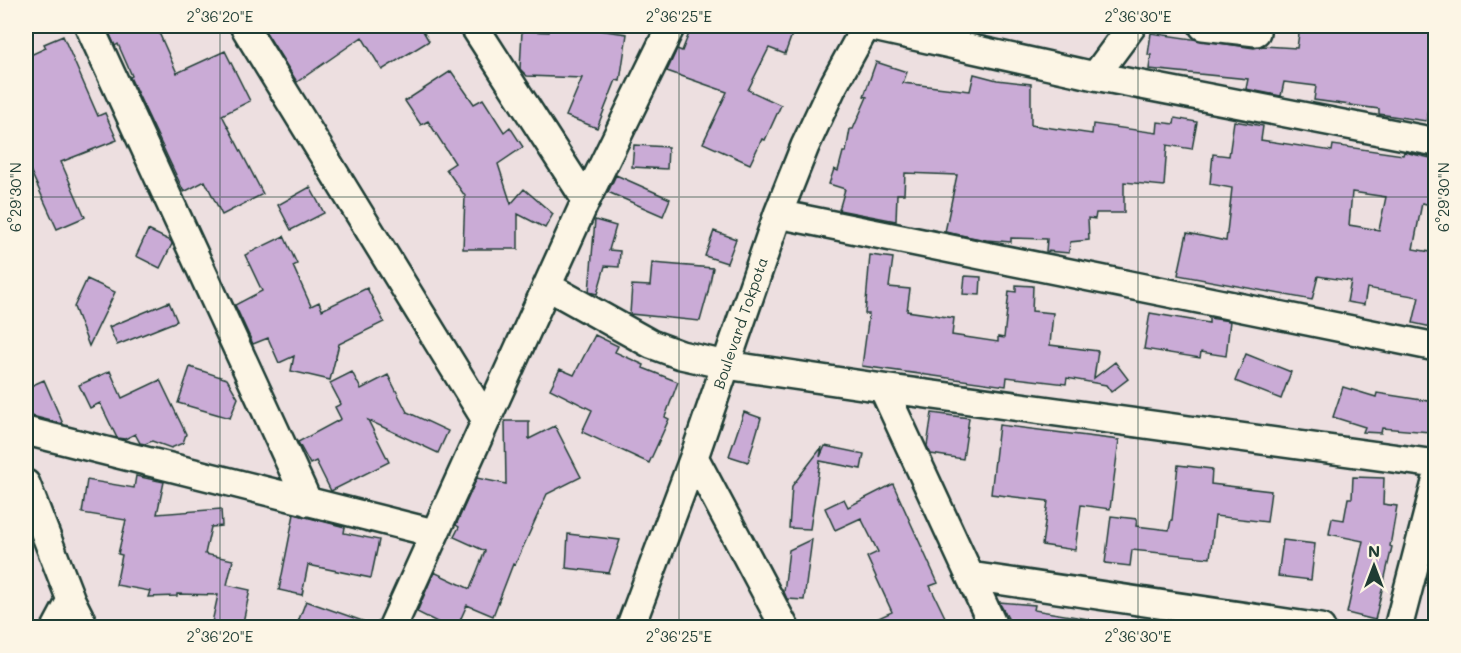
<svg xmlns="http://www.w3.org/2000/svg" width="1461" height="653" viewBox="0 0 1461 653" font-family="Mali,sans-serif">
<rect width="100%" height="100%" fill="#eddfe0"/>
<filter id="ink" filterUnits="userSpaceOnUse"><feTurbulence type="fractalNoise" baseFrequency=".0167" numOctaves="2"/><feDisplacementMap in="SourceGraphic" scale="12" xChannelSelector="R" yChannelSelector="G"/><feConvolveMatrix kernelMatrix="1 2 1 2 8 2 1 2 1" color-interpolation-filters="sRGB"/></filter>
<g filter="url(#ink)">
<path fill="#caabd6" stroke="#1f3d34" stroke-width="1.5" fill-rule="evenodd" d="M106,26H156L177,73L225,51L250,101L222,115L263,194L222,215L205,181L184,192L130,77L132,76L118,44L115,46Z
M262,26H420L429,41L382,70L362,37L297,82Z
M549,26H569L627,34L620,81L616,80L597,128L566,116L582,78L527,76L520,69L522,31L549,32Z
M692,26H795L785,54L769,48L748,90L781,105L765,140L762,139L750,164L703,143L727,92L667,71L677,49L682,51Z
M1300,26H1436V109L1428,108L1426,121L1379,114V109L1314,100L1316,86L1284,82L1281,96L1246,89L1248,79L1149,69L1151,55H1148L1151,33L1254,48L1263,46L1297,48Z
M63,36L98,116L105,113L117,140L61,162L85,217L57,229L26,161V57L46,48L44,44Z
M876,62L907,72L903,83L970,91L974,74L997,80L1031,84V125L1092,134L1093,124L1157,133L1158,122L1174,124L1175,118L1197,122L1192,149L1167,145L1164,186L1124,182V213H1096L1095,219L1088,218L1089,240L1070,242L1069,253L1046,251L1047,239L1011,238V242L986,240L945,232L957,175L905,173L904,194H897L896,221L839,210L845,189L829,184L834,169L838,171L843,152H846L850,129H853L867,97L864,96Z
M451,71L474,104L483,99L504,132L510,127L523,147L498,164L511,204L524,189L553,214L545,228L518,214V249H463L465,196L446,169L455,163L428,121L421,125L405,101Z
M1234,121L1263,126L1261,140L1332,151L1333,145L1403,155L1404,152L1435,159L1430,177L1436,178V206L1422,203L1413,249L1436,253V328L1413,323L1419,297L1367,288L1364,305L1347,302L1351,281L1318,276L1312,300L1178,275L1187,233L1226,241L1232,188L1210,184L1213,154L1229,156ZM1352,192L1386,197L1379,230L1349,225Z
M634,145L668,147L667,169L632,167Z
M616,175L670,199L663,216L608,192Z
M310,187L324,213L291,230L278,205Z
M595,220L616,226L609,250L620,251L619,267L605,266L597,294L589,292Z
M148,230L171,241L172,244L160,268L136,256Z
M714,231L736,239L727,263L705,256Z
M284,236L297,264L293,266L311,306L319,302L322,310L367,288L384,322L339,344L330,380L291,371L294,356L279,363L268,338L253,344L235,305L262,291L245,255Z
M870,255L893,258L889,287L910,289L907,311L954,318L952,335L998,342V337L1004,338L1009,291L1016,292V285L1033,286L1032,311L1053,313L1050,345L1098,351L1094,378L1115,362L1128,379L1111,392L1106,385L1067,378L1066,384L1007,377L1006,386L862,366L869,314H865Z
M652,263L713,268L708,292L700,321L630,314L632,285L650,286Z
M965,276L981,277L980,295L963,294Z
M87,279L115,292L89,346L74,307Z
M169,302L177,321L117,345L109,327Z
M1150,313L1209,323V318L1230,321L1226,356L1201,352L1200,358L1144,349Z
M595,335L618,346L615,352L644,365L643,368L678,382L665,417L669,419L649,463L582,432L592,410L550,389L560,369L574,375Z
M1246,354L1291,372L1281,399L1235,381Z
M190,367L227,379L238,398L230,418L178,403Z
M110,371L122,398L160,380L186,434L183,443L171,448L152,441L145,444L140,443L135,434L125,439L117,438L100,403L90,408L79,385Z
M352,372L361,389L388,375L407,412L448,431L438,453L368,420L389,462L331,491L316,461L310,464L298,442L341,419L335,407L341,404L330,383Z
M44,380L63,424L32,416L26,400V388Z
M1343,387L1376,397L1377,393L1434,402L1430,432L1382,428L1381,433L1363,432L1365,427L1333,417Z
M744,412L761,418L748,462L729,456Z
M932,413L969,418L963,459L931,454L927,446Z
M505,421H529V439L555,426L581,477L547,494L515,565L513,564L493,616L467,605L457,627H447L417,612L434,572L470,589L485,551L454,537L459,527L456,525L477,478L506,484Z
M999,425L1119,440L1110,509L1081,505L1075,550L1042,545L1048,501L991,494Z
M825,446L864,454L861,469L820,461L810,529L789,528L792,486L822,447L820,457Z
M1178,465L1212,469L1211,484L1271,491L1267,522L1215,516L1210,558L1132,550L1130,566L1105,563L1111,516L1137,519L1136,526L1169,530L1171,520H1172Z
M136,476L164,482L157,514L221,509L222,526L211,527L205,554L233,560L227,585L250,590L242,627H211L218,595L177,594V596L148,597L150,591L116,585L122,555L118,554L126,520L82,513L87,480L134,488Z
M1353,477L1384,478L1383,504L1397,506L1390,546L1392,547L1375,620L1347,613L1363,541L1329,534L1332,518L1344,520L1348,498H1352Z
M893,484L938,583L930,586L945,617L922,627H859L892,612L867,557L878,552L861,518L835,530L825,508L844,499L848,507Z
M294,514L345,527L344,533L379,540L371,578L308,565L302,595L279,590Z
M568,534L620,540L609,573L566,568Z
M812,539L804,600L787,599L784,592L789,550Z
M1283,540L1315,544L1311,580L1278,576Z
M306,601L374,625V627H296Z
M999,602L1035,605L1034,610L1088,619V627H1009V620Z"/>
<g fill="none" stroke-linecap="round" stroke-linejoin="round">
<defs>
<path id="minor" d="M89,26L308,502
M244,26L486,420
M474,26L586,200
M869,26L1095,76L1436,142
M1203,26L1256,32
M1095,76L1132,26
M778,214L1436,347
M547,286L651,344L681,355L726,365L883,388L1436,464
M883,388L994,628
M26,431L434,533
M694,457L785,628
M26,484L71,600L85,628
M970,576L1321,628
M56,628L71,600
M392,628L586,200L671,26
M630,628L694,457L778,214L805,146L832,88L866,26
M1398,628L1436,482"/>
</defs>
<use href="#minor" stroke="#1f3d34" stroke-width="32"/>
<use href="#minor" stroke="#fcf5e5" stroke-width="27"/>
</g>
</g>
<path fill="none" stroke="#1f3d34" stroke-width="1.5" stroke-opacity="0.45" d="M220,26V628M679,26V628M1138,26V628M26,197H1436"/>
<g text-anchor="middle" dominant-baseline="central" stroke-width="4.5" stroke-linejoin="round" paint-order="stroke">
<g font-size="15" fill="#1f3d34" stroke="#fcf5e5">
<text transform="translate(740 323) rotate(-71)">Boulevard Tokpota</text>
</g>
</g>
<rect width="1461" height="653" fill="none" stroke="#fcf5e5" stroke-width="66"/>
<g transform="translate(1374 566)" stroke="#fcf5e5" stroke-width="4.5" paint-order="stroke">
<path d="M0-4.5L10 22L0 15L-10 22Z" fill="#1f3d34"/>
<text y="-9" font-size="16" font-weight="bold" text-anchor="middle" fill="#1f3d34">N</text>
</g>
<rect x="33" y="33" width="1395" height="587" fill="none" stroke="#1f3d34" stroke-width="2"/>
<g font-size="15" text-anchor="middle" fill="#1f3d34">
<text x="220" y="22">2°36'20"E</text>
<text x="679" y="22">2°36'25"E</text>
<text x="1138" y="22">2°36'30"E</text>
<text transform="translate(16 197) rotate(-90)" y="5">6°29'30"N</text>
<text transform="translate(1444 197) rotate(-90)" y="5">6°29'30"N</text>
<text x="220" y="642">2°36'20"E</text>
<text x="679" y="642">2°36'25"E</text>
<text x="1138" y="642">2°36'30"E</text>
</g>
</svg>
